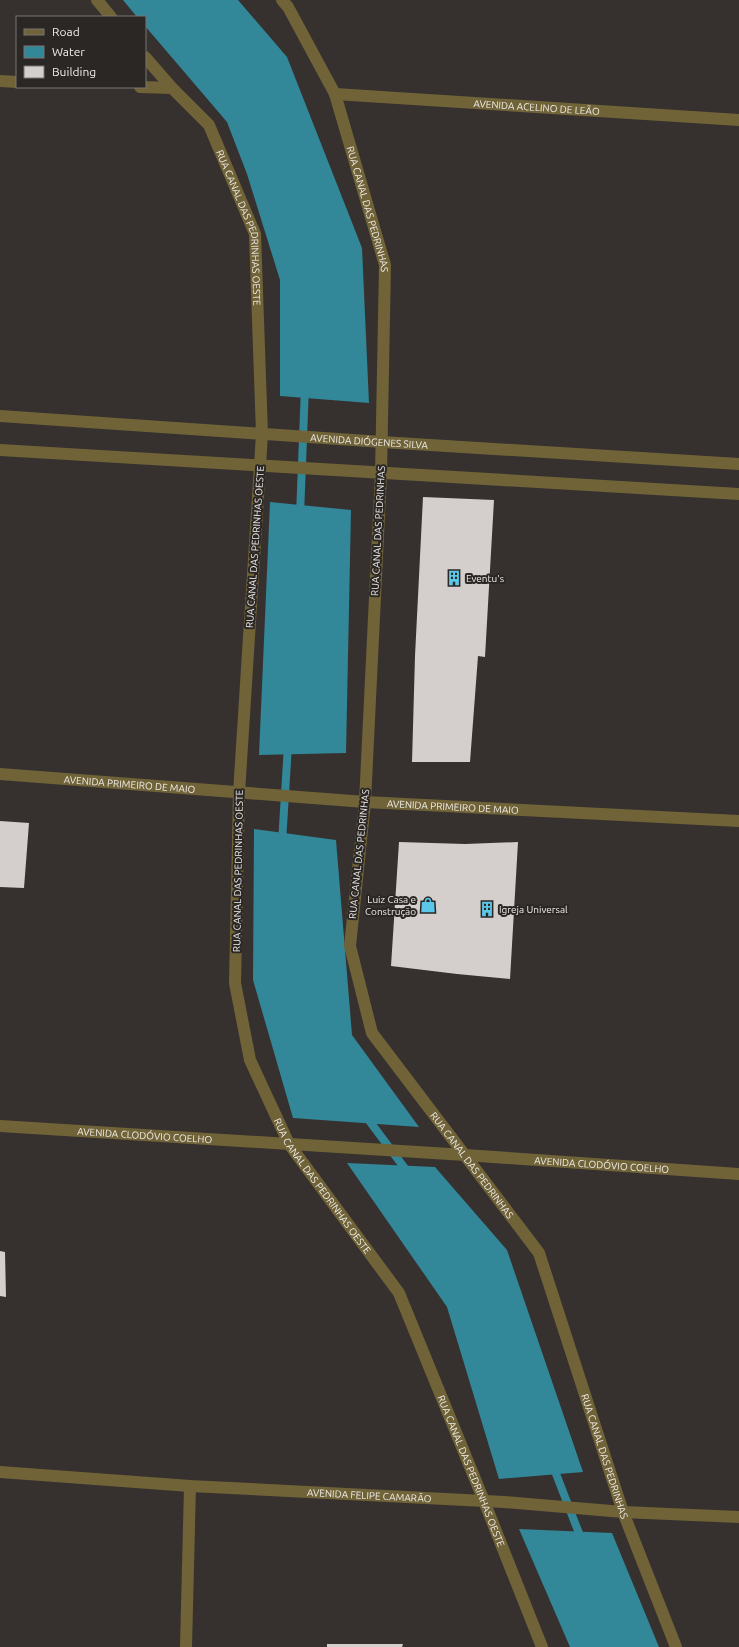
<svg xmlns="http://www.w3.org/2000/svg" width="739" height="1647" viewBox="0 0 739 1647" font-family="Ubuntu,sans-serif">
<rect width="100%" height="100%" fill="#36312f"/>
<path fill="#328798" d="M123,0H238L287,57L362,248L369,403L280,396V280L247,174L227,122L145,26V17H137Z
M270,502L351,510L346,753L259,755Z
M254,829L336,840L352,1035L419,1127L293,1118L253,980Z
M347,1163L435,1167L507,1250L583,1472L499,1479L447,1307Z
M519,1529L612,1533L659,1647H570Z"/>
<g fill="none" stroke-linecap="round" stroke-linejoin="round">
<path stroke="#328798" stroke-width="8" d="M300,515L305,387
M282,843L288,745
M365,1115L409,1174
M553,1466L582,1541"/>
</g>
<path fill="#d4cfcc" d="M423,497L494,500L485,657L478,656L470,762H412L415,656Z
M0,821L29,823L24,888L0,887Z
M399,842L465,844L518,842L510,979L457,974L391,966Z
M0,1251L5,1252L6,1297L0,1296Z
M327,1644H403L402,1647H327Z"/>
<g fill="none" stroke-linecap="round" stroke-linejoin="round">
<g stroke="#706337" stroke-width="12">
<path d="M97,0L111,17"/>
<path id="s1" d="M282,0L288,7L335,94L385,265L381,474L365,802L350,946L372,1033L539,1253L623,1512L676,1647"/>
<path id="s2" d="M145,57L172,88L209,125L255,234L262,434L239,793L235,983L250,1060L289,1144L399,1293L484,1501L542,1647"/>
<path d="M0,81L17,82"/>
<path d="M140,87L172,88"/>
<path id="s3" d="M335,94L739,120"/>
<path id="s4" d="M0,416L382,442L739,464"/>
<path d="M0,450L739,494"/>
<path id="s5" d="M0,774L365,802L739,821"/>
<path id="s6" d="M0,1126L465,1155L739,1174"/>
<path id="s7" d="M0,1472L190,1486L504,1502L623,1512L739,1517"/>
<path d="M186,1647L190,1486"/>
</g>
</g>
<defs>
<symbol id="building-bare" viewBox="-9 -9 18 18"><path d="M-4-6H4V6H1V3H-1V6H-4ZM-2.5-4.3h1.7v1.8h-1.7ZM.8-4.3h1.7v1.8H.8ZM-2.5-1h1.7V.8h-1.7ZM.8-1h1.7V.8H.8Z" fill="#5cc7e8" stroke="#2b2725" stroke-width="2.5" paint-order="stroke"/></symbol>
<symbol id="shop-bare" viewBox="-9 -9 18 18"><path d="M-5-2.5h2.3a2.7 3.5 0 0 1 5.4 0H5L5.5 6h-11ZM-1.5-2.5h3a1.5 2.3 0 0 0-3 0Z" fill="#5cc7e8" stroke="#2b2725" stroke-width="2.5" paint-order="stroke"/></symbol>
</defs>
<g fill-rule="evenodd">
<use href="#building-bare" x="443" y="567" width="22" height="22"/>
<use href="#shop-bare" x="417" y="894" width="22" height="22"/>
<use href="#building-bare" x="476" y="898" width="22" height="22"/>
</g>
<g text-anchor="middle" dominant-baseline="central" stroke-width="4" stroke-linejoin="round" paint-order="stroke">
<g font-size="10" fill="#efecea" stroke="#2b2725">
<text stroke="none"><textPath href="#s3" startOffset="202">AVENIDA ACELINO DE LEÃO</textPath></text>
<text stroke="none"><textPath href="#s1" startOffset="228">RUA CANAL DAS PEDRINHAS</textPath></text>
<text stroke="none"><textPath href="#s2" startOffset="202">RUA CANAL DAS PEDRINHAS OESTE</textPath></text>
<text stroke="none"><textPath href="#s4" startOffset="370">AVENIDA DIÓGENES SILVA</textPath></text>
<text transform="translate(378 531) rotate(-87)">RUA CANAL DAS PEDRINHAS</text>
<text transform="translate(255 547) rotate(-86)">RUA CANAL DAS PEDRINHAS OESTE</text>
<text stroke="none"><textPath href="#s5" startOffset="130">AVENIDA PRIMEIRO DE MAIO</textPath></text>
<text stroke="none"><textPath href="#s5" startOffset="454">AVENIDA PRIMEIRO DE MAIO</textPath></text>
<text transform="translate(359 854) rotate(-84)">RUA CANAL DAS PEDRINHAS</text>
<text transform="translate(238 871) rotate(-89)">RUA CANAL DAS PEDRINHAS OESTE</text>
<text stroke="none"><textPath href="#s6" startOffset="145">AVENIDA CLODÓVIO COELHO</textPath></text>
<text stroke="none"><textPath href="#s1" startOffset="1224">RUA CANAL DAS PEDRINHAS</textPath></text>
<text stroke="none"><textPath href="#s6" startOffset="603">AVENIDA CLODÓVIO COELHO</textPath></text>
<text stroke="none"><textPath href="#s2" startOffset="1186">RUA CANAL DAS PEDRINHAS OESTE</textPath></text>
<text stroke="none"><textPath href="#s1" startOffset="1548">RUA CANAL DAS PEDRINHAS</textPath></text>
<text stroke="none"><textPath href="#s2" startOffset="1510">RUA CANAL DAS PEDRINHAS OESTE</textPath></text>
<text stroke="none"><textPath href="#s7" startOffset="370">AVENIDA FELIPE CAMARÃO</textPath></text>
</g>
<g font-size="10" fill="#efecea" stroke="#2b2725" text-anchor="start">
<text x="466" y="578">Eventu's</text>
<text x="416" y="899" text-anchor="end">Luiz Casa e<tspan x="416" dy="12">Construção</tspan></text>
<text x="499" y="909">Igreja Universal</text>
</g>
</g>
<rect x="16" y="16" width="130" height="72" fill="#2b2725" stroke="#797674"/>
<rect x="24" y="29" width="20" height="6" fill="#706337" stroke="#797674"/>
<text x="52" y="36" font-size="12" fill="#efecea">Road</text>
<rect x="24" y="46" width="20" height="12" fill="#328798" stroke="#797674"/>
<text x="52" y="56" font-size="12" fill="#efecea">Water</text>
<rect x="24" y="66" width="20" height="12" fill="#d4cfcc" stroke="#797674"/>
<text x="52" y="76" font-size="12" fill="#efecea">Building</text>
</svg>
